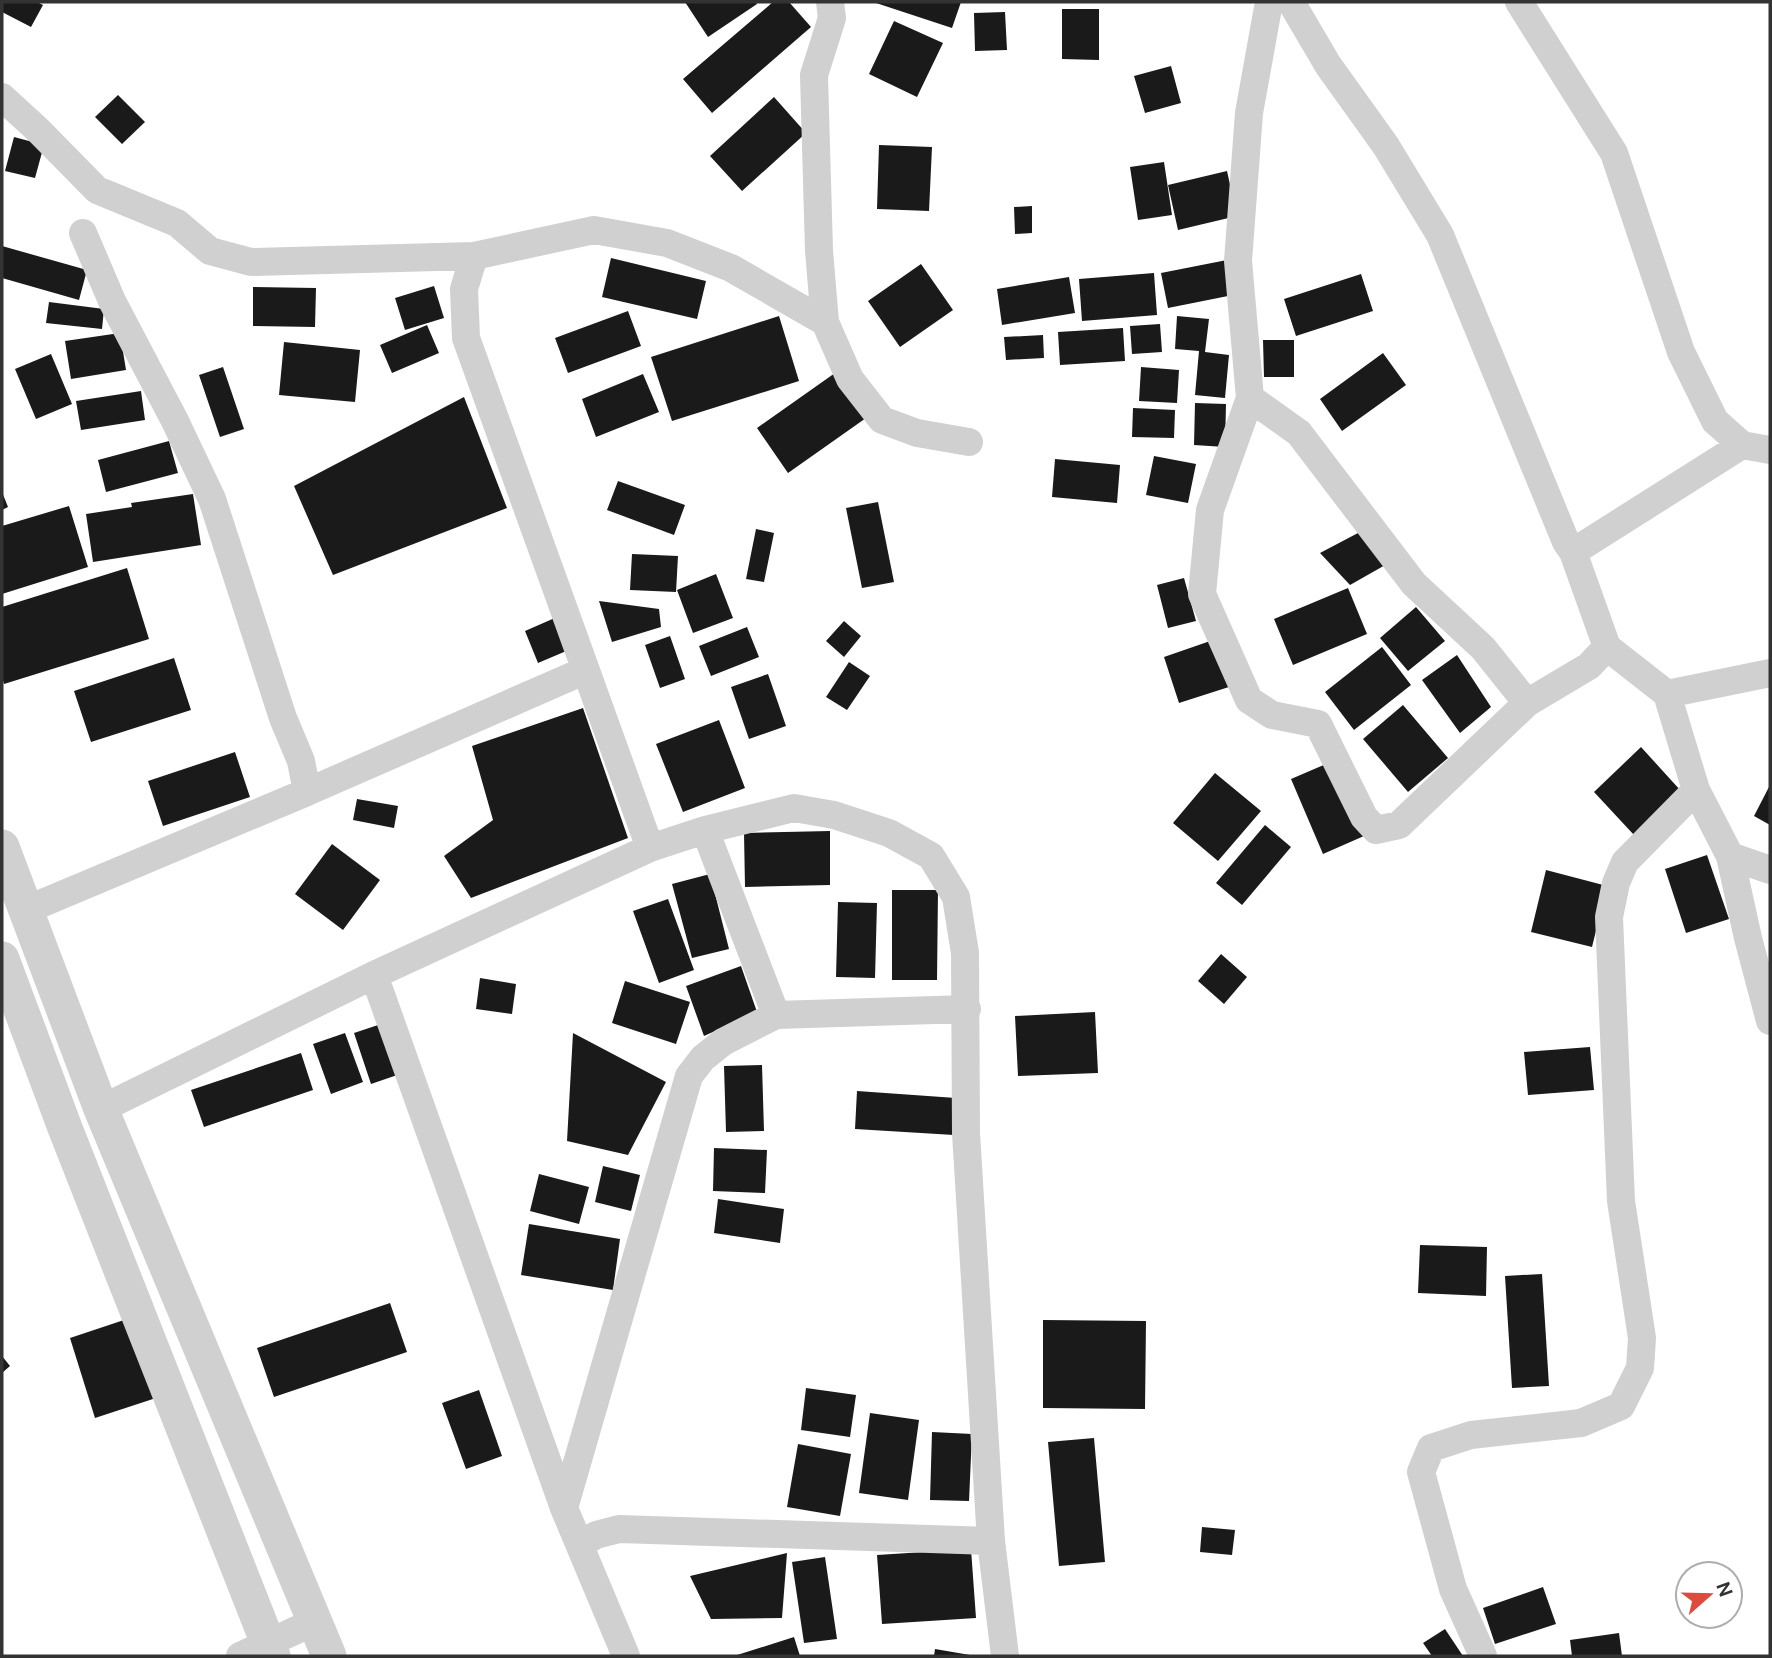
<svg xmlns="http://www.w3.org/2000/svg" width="1772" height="1658" viewBox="0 0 1772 1658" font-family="'DM Sans',sans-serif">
<rect width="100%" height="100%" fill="#fff"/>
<path fill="#1a1a1a" d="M2,2H37L43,5L31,27L2,12Z
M685,2H756L757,4L708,37Z
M773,2H789L811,27L712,113L683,79Z
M873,2H961L952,28Z
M1062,9H1099V60L1062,59Z
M1005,12L1007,50L975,51L974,13Z
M894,21L943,43L917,97L869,74Z
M1171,66L1181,103L1145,113L1134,76Z
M118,95L145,122L122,144L95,117Z
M774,97L806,133L742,191L710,156Z
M14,137L44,145L35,178L5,171Z
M879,145L932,147L929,211L877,209Z
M1164,162L1172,215L1138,220L1130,167Z
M1227,171L1237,216L1178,230L1168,185Z
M1032,206V233L1015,234L1014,207Z
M2,246L87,270L79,300L2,278Z
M611,258L706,281L697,319L602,297Z
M1227,260L1233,295L1168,308L1161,273Z
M921,264L953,310L900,347L868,301Z
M1154,273L1157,315L1082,321L1079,279Z
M1361,274L1373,311L1296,336L1284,299Z
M1069,277L1075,313L1002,325L997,289Z
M434,286L444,318L405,330L395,298Z
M253,287L316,288L315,327L253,326Z
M49,302L104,309L102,329L46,323Z
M628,311L641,346L568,373L555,338Z
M779,316L799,381L672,421L651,357Z
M1177,316L1209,319L1205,352L1229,355L1225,398L1195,395L1199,351L1175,349Z
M1160,324L1162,352L1132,354L1130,326Z
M427,325L439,353L392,373L380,345Z
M1123,328L1125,361L1060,365L1058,332Z
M120,333L126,370L71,379L65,341Z
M1043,335L1044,358L1006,360L1004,337Z
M1263,340H1294V377H1264Z
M284,342L360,350L355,402L279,395Z
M1383,353L1406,385L1342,431L1320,399Z
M51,354L72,404L36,419L15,369Z
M223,367L244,429L220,437L199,375Z
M1141,367L1179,370L1177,403L1139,401Z
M835,373L866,418L788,473L757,428Z
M643,374L659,412L596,437L582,399Z
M141,391L145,420L81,430L76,401Z
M464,397L507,508L333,575L294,486Z
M1195,403L1226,404L1225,447L1194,445Z
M1133,408L1175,410L1174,438L1132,437Z
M169,441L178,473L106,492L98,460Z
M1154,456L1196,464L1188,503L1146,495Z
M1055,459L1120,465L1117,503L1052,497Z
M618,481L685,505L674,535L607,510Z
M2,492L8,507L2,510Z
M193,494L201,545L93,562L86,514L132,507L131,503Z
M878,502L894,582L862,588L846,508Z
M69,506L88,567L2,594V526Z
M756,529L774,533L764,582L746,579Z
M1358,533L1387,564L1350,585L1320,553Z
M632,554L678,556L676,592L630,590Z
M127,568L149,639L4,684L2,677V607Z
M716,574L733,618L693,633L677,590Z
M1184,578L1196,621L1168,628L1157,585Z
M1348,588L1367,634L1293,665L1274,619Z
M599,601L659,609L661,627L612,642Z
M1416,607L1445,641L1408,671L1380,638Z
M557,617L571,649L538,663L525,631Z
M844,621L861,636L844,657L826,641Z
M747,627L759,657L711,676L699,646Z
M670,636L685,679L660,688L645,645Z
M1216,639L1232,686L1179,703L1164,657Z
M1382,647L1411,685L1354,730L1325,692Z
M1457,655L1491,707L1460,733L1422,680Z
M174,658L191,710L91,742L74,691Z
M849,662L870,676L847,710L826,697Z
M768,674L786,726L749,739L731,687Z
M1403,705L1448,758L1408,792L1363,739Z
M583,708L628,838L471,898L444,856L493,820L472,746Z
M719,720L745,788L683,812L656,744Z
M1641,747L1681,791L1634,835L1594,792Z
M235,752L250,797L163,826L148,781Z
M1333,761L1364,836L1323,854L1291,779Z
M1215,773L1261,811L1218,861L1173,823Z
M1770,785V825L1754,816Z
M357,799L398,806L394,828L353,820Z
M1265,825L1291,847L1242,905L1216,883Z
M830,831V885L745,887L744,833Z
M332,844L380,880L343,930L295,894Z
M1707,855L1729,919L1686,933L1665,869Z
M1546,870L1607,886L1592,947L1531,932Z
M710,874L729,949L692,958L672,884Z
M892,890H938L937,980H892Z
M668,899L694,970L659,983L633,911Z
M838,902L877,903L875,978L836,977Z
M1221,954L1247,977L1224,1004L1198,981Z
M741,966L757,1012L704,1036L686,986Z
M480,978L516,984L512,1014L476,1009Z
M625,981L690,1002L676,1044L612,1023Z
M1095,1012L1098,1073L1018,1076L1015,1016Z
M387,1022L403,1073L371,1084L354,1033Z
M345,1033L363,1082L331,1094L313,1044Z
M573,1033L666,1082L628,1155L567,1141Z
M1590,1047L1594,1090L1528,1095L1524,1052Z
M301,1053L313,1090L204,1127L191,1090Z
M762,1065L764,1131L726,1132L724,1066Z
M857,1091L956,1098L954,1135L855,1129Z
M714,1148L767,1150L765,1193L713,1191Z
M603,1166L640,1175L631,1211L595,1202Z
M539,1174L589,1187L579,1224L530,1211Z
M718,1199L784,1209L780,1243L714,1233Z
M529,1224L620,1239L613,1290L521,1275Z
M1420,1245L1487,1247L1486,1296L1418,1293Z
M1542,1274L1549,1386L1512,1388L1505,1276Z
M390,1303L407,1352L274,1397L257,1348Z
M130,1318L156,1398L95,1418L70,1338Z
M1043,1320L1146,1321L1145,1409L1043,1408Z
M2,1356L10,1366L2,1373Z
M806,1388L856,1395L850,1437L801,1430Z
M479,1390L502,1456L466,1469L442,1403Z
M870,1413L919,1420L908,1500L859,1493Z
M932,1432L972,1434L969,1501L930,1500Z
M1094,1438L1105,1562L1059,1566L1048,1442Z
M798,1444L851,1454L840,1516L787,1507Z
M1202,1527L1235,1530L1232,1555L1200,1552Z
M971,1549L976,1618L882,1624L877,1555Z
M787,1553L782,1618L711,1619L690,1576Z
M825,1557L837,1639L804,1643L792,1562Z
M1543,1587L1556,1624L1495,1644L1483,1608Z
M1445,1629L1463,1656H1432L1423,1643Z
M1619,1633L1622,1656H1572L1570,1640Z
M794,1637L800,1656H734Z
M935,1649L970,1655V1656H934Z"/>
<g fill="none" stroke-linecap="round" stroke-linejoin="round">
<path stroke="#d0d0d0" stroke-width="28" d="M1269,2L1249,113L1238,261L1250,398L1210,510L1202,594L1249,700L1272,715L1318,724L1364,817L1376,830L1399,825L1527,703
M1519,2L1614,153L1681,352L1715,421L1742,445
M2,97L38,130L97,190L177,223L210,251L251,262L474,256L594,230L667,243L731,268L825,322L850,379L882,420L917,433L969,442
M83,233L112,301L175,421L212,499L283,718L301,761L307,792L586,670
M474,256L464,289L466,338L650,848
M825,322L819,251L814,75L832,18L830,2
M1250,398L1299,433L1414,584L1483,648L1527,703L1589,666L1607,647L1573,552L1566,542L1440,235L1386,146L1328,65L1291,2
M1573,552L1742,445L1770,450
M1607,647L1667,694L1696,790L1730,856L1748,938L1770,1021
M1667,694L1770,673
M705,830L776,1015
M1730,856L1770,870
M26,910L307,792
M374,975L564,1508L626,1656
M101,1109L374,975L650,848L705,830L794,808L834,815L889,833L931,856L956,897L965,953L966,1133L991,1541L1005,1656
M564,1508L689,1076L703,1058L723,1042L776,1015L967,1009
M580,1545L596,1535L619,1529L991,1541
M240,1656L316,1621
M1483,1656L1453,1589L1421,1472L1431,1448L1471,1435L1581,1423L1621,1406L1640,1368L1642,1338L1621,1201L1609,917L1616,883L1625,862L1696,790"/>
<path stroke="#d0d0d0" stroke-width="35" d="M2,847L101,1109L329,1656
M2,959L65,1128L273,1656"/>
</g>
<rect width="1772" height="1658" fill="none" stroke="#333333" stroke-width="7"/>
<g transform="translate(1709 1595) rotate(70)"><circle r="33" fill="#ffffff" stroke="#adadad" stroke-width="2"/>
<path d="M0-5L12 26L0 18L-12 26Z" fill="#df4a3f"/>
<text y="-10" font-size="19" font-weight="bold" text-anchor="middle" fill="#333333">N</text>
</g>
</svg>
